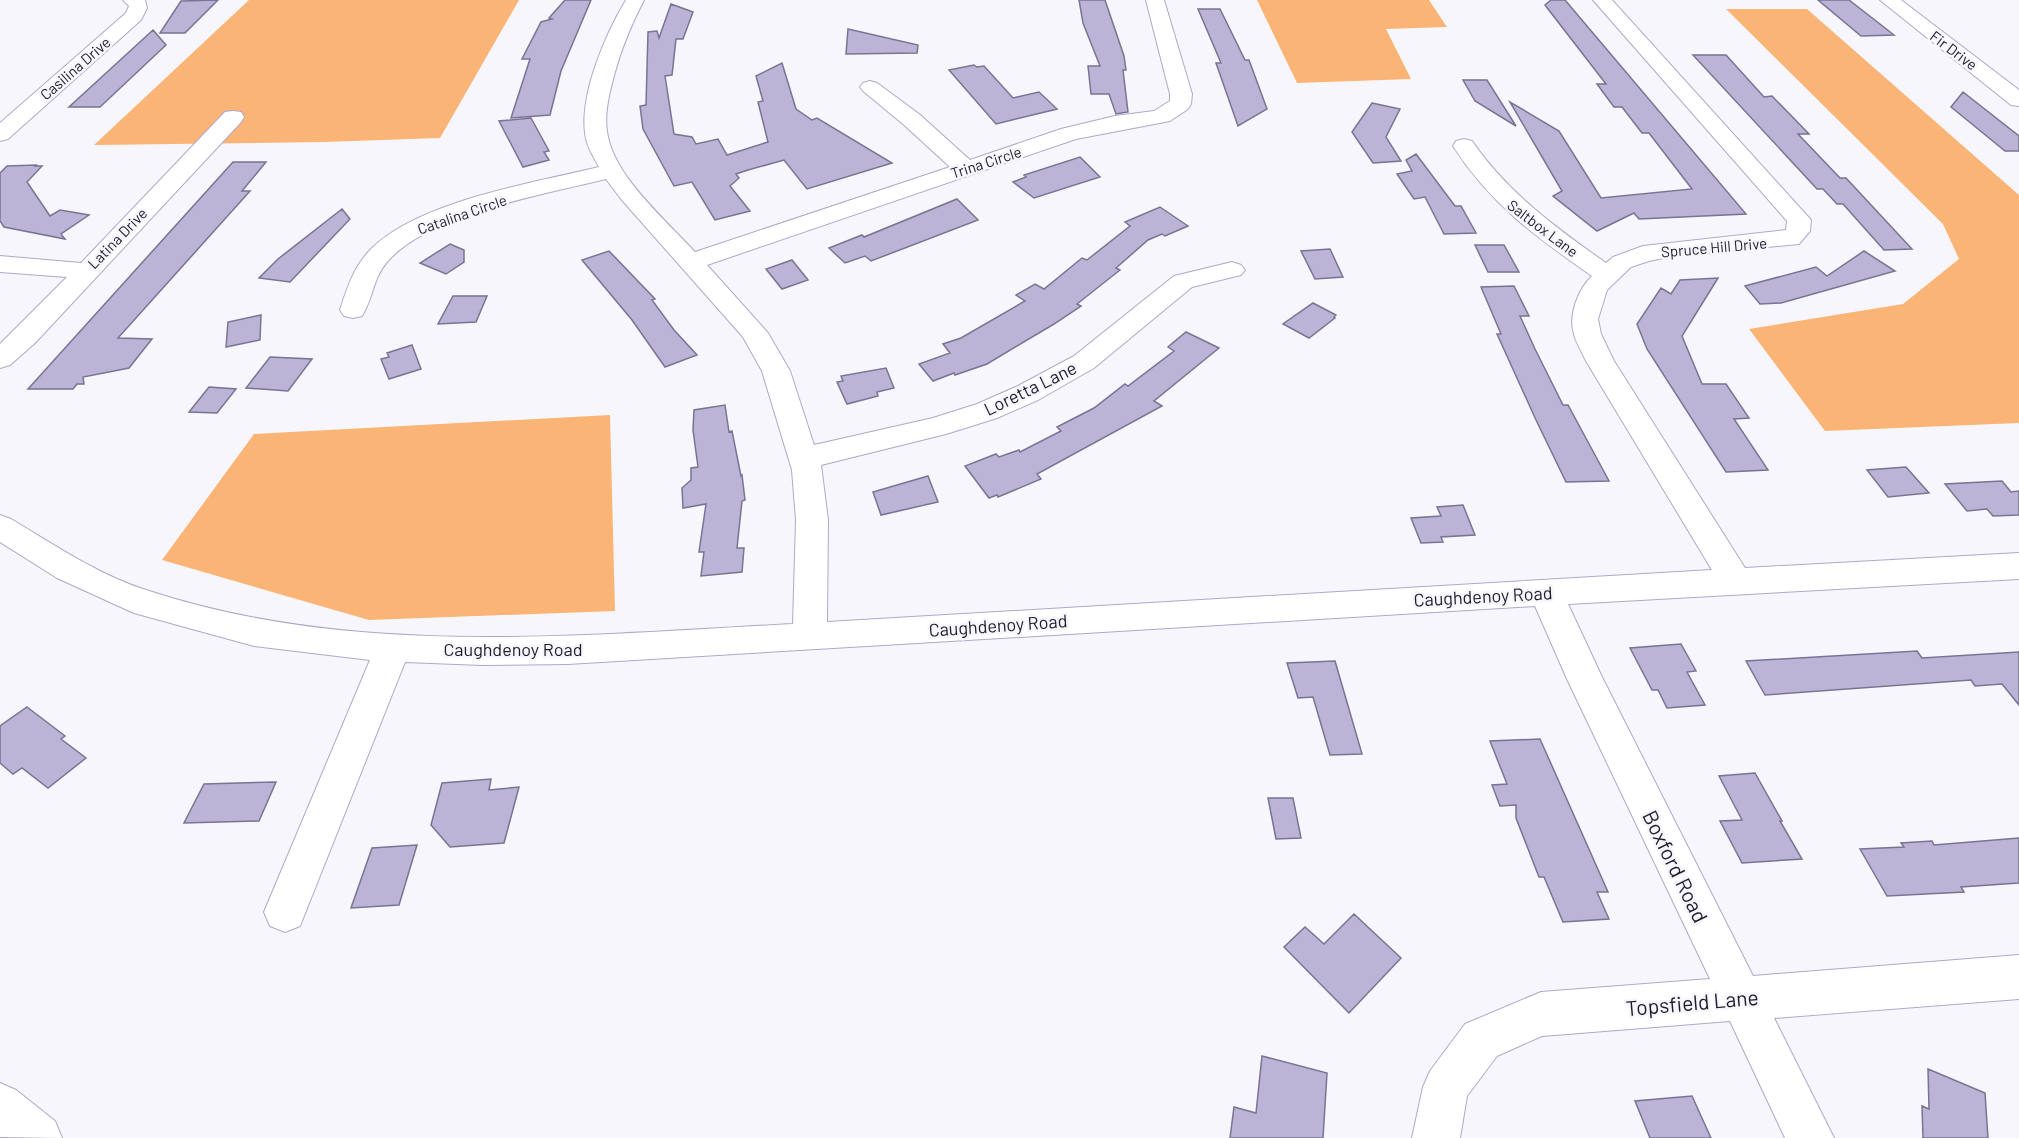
<svg xmlns="http://www.w3.org/2000/svg" width="2019" height="1138" viewBox="0 0 2019 1138" font-family="Barlow,sans-serif">
<rect width="100%" height="100%" fill="#f7f6fd"/>
<path fill="#fab476" d="M249,0H519L440,138L324,142L94,145Z
M1257,0H1429L1447,27L1386,29L1411,79L1297,83Z
M1807,9L2019,195V423L1825,431L1749,329L1903,304L1959,259L1943,224L1726,9Z
M610,415L615,611L369,620L162,560L254,434Z"/>
<path fill="#bbb4d6" stroke="#7a7393" stroke-width="1.5" d="M218,0L185,33H160L181,1Z
M565,0H591L561,71L550,115L511,118L530,59H522L541,22L552,19L549,18Z
M1079,0H1105L1124,56L1126,70H1123L1128,112L1116,114L1109,94H1091L1088,66H1100L1083,23Z
M1551,0H1565L1746,214L1639,219L1634,213L1597,231L1553,196L1562,191L1510,102L1559,131L1601,198L1692,189L1649,133H1642L1622,107H1614L1597,84H1606L1545,5Z
M1818,0H1849L1894,35L1861,36Z
M671,4L693,12L683,39H676L672,75L665,76L674,134L692,137L696,144L718,139L727,155L768,142L758,102L763,101L756,76L782,63L796,109L812,120L817,118L892,163L807,189L784,160L748,170L736,174L739,178L730,186L750,211L715,220L692,182L674,186L643,129L640,106L646,105L648,32L657,31L659,38Z
M1198,9H1220L1245,60H1249L1267,109L1238,126L1216,63H1221Z
M848,29L918,45L917,53L846,54Z
M153,30L166,45L100,107H69Z
M1693,55H1726L1764,97L1772,96L1809,134H1798L1840,178H1846L1912,249L1884,250L1843,204H1837L1823,189H1817Z
M974,65L977,67L984,66L1013,98L1039,92L1057,109L996,124L949,70Z
M1463,80H1487L1516,126L1475,101Z
M1963,92L2019,136V151H2005L1951,107Z
M1372,103L1400,109L1386,137L1401,161L1373,163L1352,132Z
M531,118L549,151L544,152L549,160L523,167L499,121Z
M1416,154L1455,206H1461L1476,233L1444,234L1425,197L1414,199L1397,174L1412,171L1406,160Z
M1080,157L1100,177L1034,198L1013,182L1026,177L1024,175Z
M233,162H266L242,191H250L118,338L152,339L129,368L83,377L84,384H77L73,389H28Z
M36,165L35,166H42L27,182L50,216L60,210L89,215L61,234L65,239L4,227L0,221V173L7,166Z
M957,199L978,220L871,261L865,256L845,263L829,248L862,235L864,237Z
M1160,207L1188,226L1165,236L1162,234L1148,240L1116,268L1120,270L1077,304L1081,306L1054,324L987,364L955,375L954,373L933,381L919,364L950,353L943,344L961,338L1025,301L1016,295L1035,284L1044,289L1082,258L1087,260L1130,226L1125,222Z
M342,209L350,219L290,282L259,278L278,259Z
M450,244L464,250V262L446,274L420,263Z
M1475,245H1504L1519,272H1488Z
M1330,249L1343,277L1315,279L1301,251Z
M609,251L655,299L652,300L674,330L697,355L665,367L632,320L582,260Z
M1864,251L1895,271L1781,303L1760,304L1745,286L1816,267L1827,276Z
M792,260L808,280L782,289L766,269Z
M1718,278L1682,336L1702,384H1726L1749,418L1734,419L1768,470L1726,472L1647,349L1637,324L1661,288L1671,294L1680,280Z
M1514,286L1529,316H1520L1535,349L1563,405H1568L1609,481L1566,482L1536,420L1497,334H1501L1481,287Z
M453,296H487L476,322L438,324Z
M1313,303L1336,315L1334,317L1335,318L1309,338L1283,324Z
M261,315L260,340L226,347L228,322Z
M1186,332L1219,348L1154,401L1162,406L1037,474L1041,479L998,497L997,495L989,498L965,466L996,454L999,457L1019,450L1020,452L1061,431L1057,427L1094,408L1125,384L1128,386L1174,351L1168,347Z
M412,345L421,369L389,379L381,359L389,357L387,353Z
M270,357L312,359L288,391L246,388Z
M886,368L894,388L877,392L878,396L847,404L837,382L843,381L841,376Z
M209,387L236,389L217,413L189,412Z
M725,405L729,432L732,431L741,476L742,475L745,500L742,501L737,548H744L742,572L701,576L704,552H699L706,504L683,508L682,488L691,480V468L698,467L693,430L694,410Z
M1906,467L1929,493L1888,497L1867,470Z
M928,476L938,502L881,515L873,492Z
M2002,481L2011,492L2019,491V515L1993,516L1987,509L1967,511L1945,484Z
M1463,505L1475,535L1441,537L1443,542L1421,543L1411,518L1441,516L1437,507Z
M1681,644L1696,671L1687,672L1705,705L1667,708L1658,690H1652L1630,648Z
M1917,651L1922,658L2019,652V705L2002,684L1975,686L1971,680L1765,695L1746,661Z
M1335,661L1362,754L1330,755L1313,697L1298,698L1287,663Z
M27,707L65,736L61,739L86,758L48,788L22,768L13,774L0,763V726Z
M1540,739L1608,892H1597L1609,919L1563,922L1544,877H1539L1516,818V805L1500,806L1492,785L1507,784L1490,741Z
M1755,773L1782,821H1780L1802,859L1742,863L1720,821L1742,820L1719,776Z
M491,779L489,790L519,787L504,843L450,847L431,825L442,783Z
M276,782L259,821L184,823L204,784Z
M1268,798H1293L1301,838L1276,839Z
M2019,838V883L1961,887L1964,892L1887,896L1860,849L1904,847L1901,843L1932,841L1934,845Z
M417,845L399,905L351,908L372,848Z
M1354,914L1401,958L1349,1013L1284,947L1305,927L1324,944Z
M1262,1056L1327,1073L1323,1138H1230L1234,1107L1256,1113Z
M1928,1069L1985,1093L1988,1138H1923L1922,1106L1929,1109Z
M1692,1096L1711,1138H1650L1635,1101Z"/>
<g fill="none" stroke-linecap="round" stroke-linejoin="round">
<defs>
<path id="minor" d="M123,0H145L147,8L141,20L8,139L0,141V123L126,13L129,6Z
M626,0H644C632,23 622,47 615,72C610,91 604,112 607,131C612,175 667,221 695,252L950,167L903,124L863,91L860,87L863,83L870,81L877,83L919,114L970,160L1061,129L1115,116L1154,111L1170,101V94L1146,0H1164L1192,94L1191,104L1188,109L1170,121L1076,139L707,265L768,333L790,371L814,445L933,418L977,404L1018,386L1074,356L1174,276L1232,262L1241,265L1245,270L1241,275L1192,287L1094,368L1038,400L997,418L946,434L821,465L828,520L827,622L1712,570L1586,361C1582,352 1576,343 1574,334C1568,316 1578,289 1592,276C1536,237 1490,204 1453,146L1456,141L1464,139L1472,141C1508,193 1555,227 1606,263L1613,257L1643,246L1786,230L1787,221L1593,0H1612L1811,220L1810,231L1799,244L1673,256L1649,261L1631,267L1607,290L1598,319L1601,334L1614,361L1745,568L2019,553V579L1568,604L1602,677L1753,976L2019,955V999L1774,1018L1834,1138H1785L1730,1021L1542,1036L1497,1056L1467,1096L1460,1138H1412L1423,1087L1430,1071L1465,1024L1541,992L1710,979L1567,679L1535,606L568,664L482,665L405,662L300,926L285,932L270,926L264,912L370,660L254,646L134,613L57,578L0,542V515L11,519C53,544 97,574 143,589C351,659 578,635 793,624L796,520L792,470L762,371L743,337L621,199L606,179C546,194 428,214 387,262C373,278 373,299 362,316L353,318L344,316L340,310C347,288 354,266 371,249C419,201 533,183 599,167C593,156 586,145 585,133C580,93 606,33 626,0Z
M1880,0H1901L2019,90V106L2011,105Z
M233,111L241,112L244,117L241,122L35,343L10,365L0,368V344L67,277L0,272V256L81,263L225,112Z"/>
<path id="highway" d="M0,1083L16,1090L55,1121L62,1138L0,1137Z"/>
</defs>
<use href="#minor" stroke="#afa8ca" stroke-width="2"/>
<use href="#highway" stroke="#afa8ca" stroke-width="2"/>
<use href="#minor" fill="#fff" fill-rule="evenodd"/>
<use href="#highway" fill="#fff" fill-rule="evenodd"/>
</g>
<g text-anchor="middle" dominant-baseline="central" stroke-width="5" stroke-linejoin="round" paint-order="stroke">
<g font-size="15" fill="#1f1c29" stroke="#f7f6fd">
<text transform="translate(1954 50) rotate(37)">Fir Drive</text>
<text transform="translate(75 68) rotate(-41)">Casilina Drive</text>
<text transform="translate(986 162) rotate(-18)">Trina Circle</text>
<text transform="translate(462 214) rotate(-19)">Catalina Circle</text>
<text transform="translate(1543 228) rotate(37)">Saltbox Lane</text>
<text transform="translate(117 238) rotate(-46)">Latina Drive</text>
<text transform="translate(1714 247) rotate(-5)">Spruce Hill Drive</text>
</g>
<g font-size="18" fill="#1f1c29" stroke="#f7f6fd">
<text transform="translate(1030 388) rotate(-26)">Loretta Lane</text>
<text transform="translate(1483 596) rotate(-3)">Caughdenoy Road</text>
<text transform="translate(998 625) rotate(-4)">Caughdenoy Road</text>
<text x="513" y="649">Caughdenoy Road</text>
</g>
<g font-size="21" fill="#1f1c29" stroke="#f7f6fd">
<text transform="translate(1676 866) rotate(64)">Boxford Road</text>
<text transform="translate(1692 1002) rotate(-5)">Topsfield Lane</text>
</g>
</g>
</svg>
